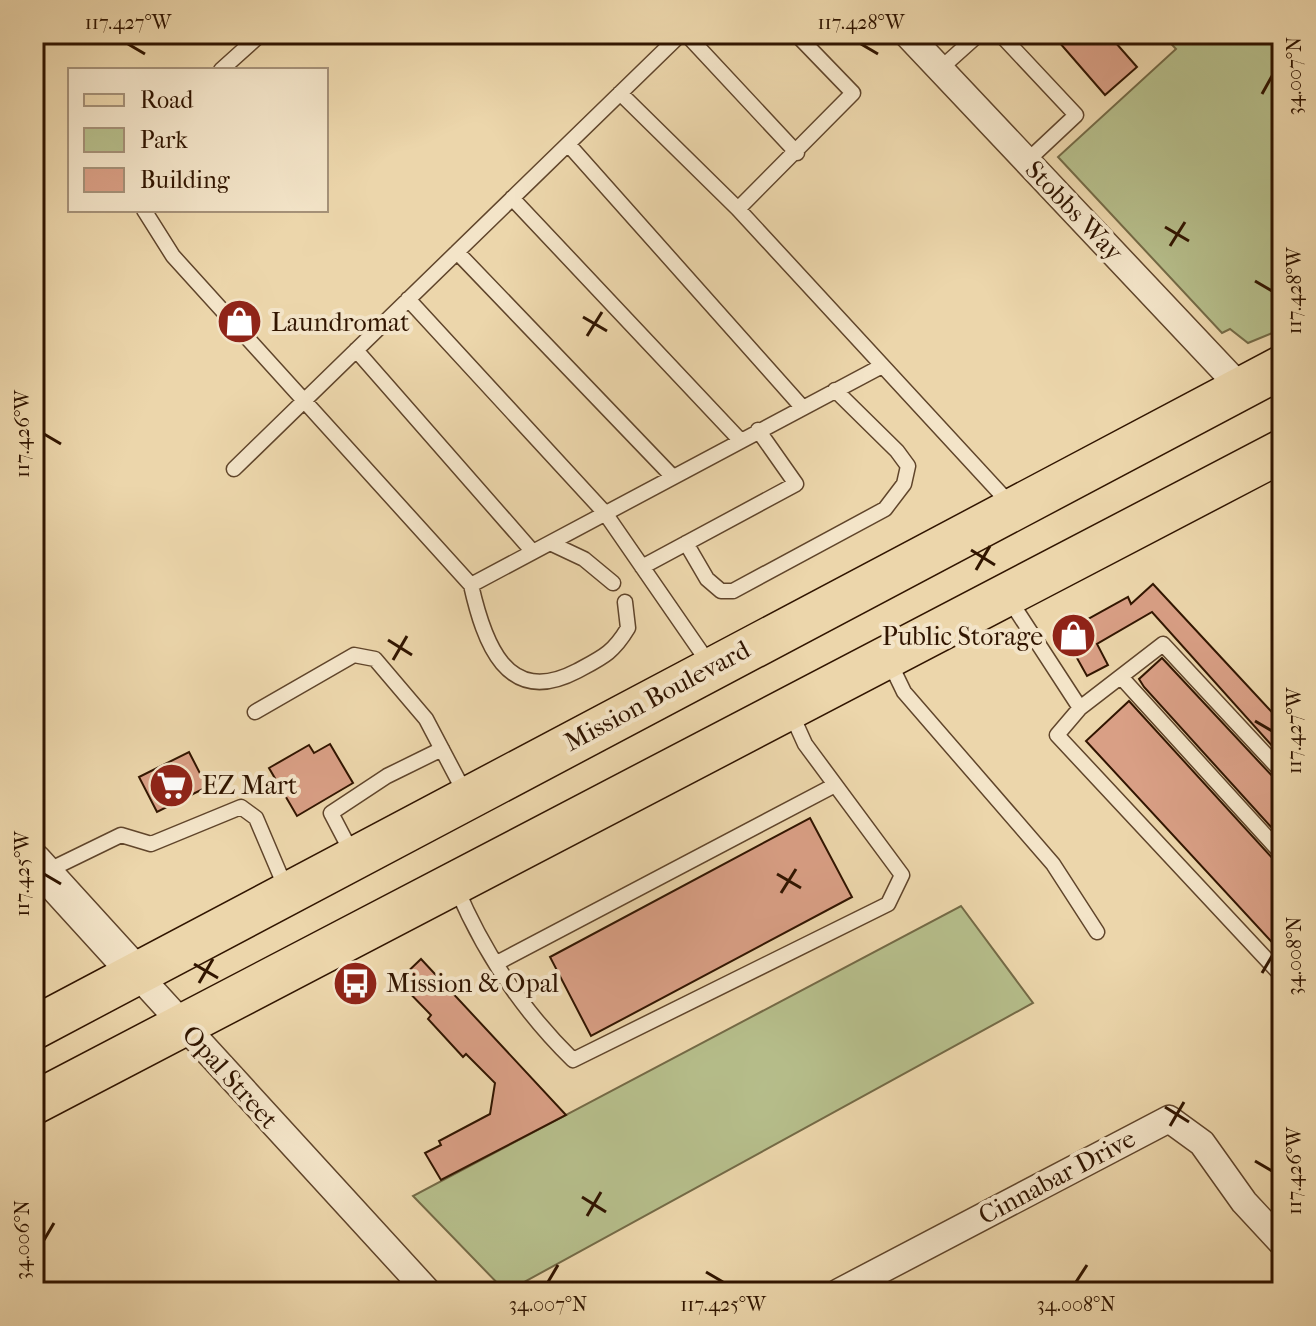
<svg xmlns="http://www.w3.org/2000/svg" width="1316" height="1326" viewBox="0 0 1316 1326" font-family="'IM FELL French Canon',serif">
<rect width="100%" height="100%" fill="#ecd6ab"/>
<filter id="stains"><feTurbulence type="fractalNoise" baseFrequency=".0025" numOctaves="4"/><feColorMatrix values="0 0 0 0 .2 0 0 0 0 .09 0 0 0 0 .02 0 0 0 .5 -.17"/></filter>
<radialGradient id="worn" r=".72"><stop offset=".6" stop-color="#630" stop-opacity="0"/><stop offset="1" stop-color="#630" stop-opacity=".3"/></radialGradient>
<path fill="#b6be8b" stroke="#746a46" stroke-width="2" d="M1162,34H1282V329L1248,343L1230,329L1222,333L1058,157L1176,49Z
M961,906L1033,1003L506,1292L413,1196Z"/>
<path fill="#d99f85" stroke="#311500" stroke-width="2" d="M1052,34H1108L1137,67L1105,95Z
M1153,584L1282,723V757L1152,612L1097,644L1108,665L1087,676L1063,633L1128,597L1131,604Z
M1162,658L1275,779L1282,782V839L1144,687L1139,679Z
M1129,701L1275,861L1282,864V953L1086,741Z
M330,744L353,783L297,816L269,768L309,745L314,753Z
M189,752L207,787L157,812L139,777Z
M810,818L852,897L591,1036L550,957Z
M421,959L566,1115L441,1180L425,1153L441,1145L439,1141L490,1114L495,1083L466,1054L463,1057L428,1019L431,1015L398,981Z"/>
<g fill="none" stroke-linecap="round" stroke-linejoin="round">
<defs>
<path id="service" d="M686,34L797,153
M1000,34L1076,115L1027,161
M940,69L979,34
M221,70L261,34
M620,93L738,209L853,93L796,34
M568,144L802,407
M512,198L740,440
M738,209L1012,506
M144,210L173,256L471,585L882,366
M457,252L672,476
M408,299L605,513L710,665
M356,350L533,552
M234,469L681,34
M550,543L584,559L613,583
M686,543L707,579L721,591H733L885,509L904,484L908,466L897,451L835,390
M642,567L796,484L758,430
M471,585C484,642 506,708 577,671C603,657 613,653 628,628L625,602
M1009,599L1080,708
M889,661L904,692L1053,864L1097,932
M1121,677L1282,854
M255,712L354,655L375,659L426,719L466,795
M1282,772L1163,644L1080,708L1057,735L1282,976
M354,857L331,813L387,776L442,749
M45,872L121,835L151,844L241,807L256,818L287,891
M456,887C483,951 523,1011 573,1060L888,904L902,875L805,744L791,713
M497,963L835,785"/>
<path id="minor" d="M907,34L1241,388
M136,973L428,1292
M839,1292L1169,1119L1202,1143L1244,1202L1282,1243"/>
<path id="tertiary" d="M34,861L136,973"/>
<path id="primary" d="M34,1028L1282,367
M34,1103L1282,451"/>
</defs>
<use href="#service" stroke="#60452b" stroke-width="17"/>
<use href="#minor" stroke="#60452b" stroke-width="29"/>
<use href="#tertiary" stroke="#60452b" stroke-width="37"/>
<use href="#primary" stroke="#311500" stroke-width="45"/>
<use href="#service" stroke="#f3e4c8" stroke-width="14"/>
<use href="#minor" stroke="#f3e4c8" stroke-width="26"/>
<use href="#tertiary" stroke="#f3e4c8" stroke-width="34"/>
<use href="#primary" stroke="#ecd6ab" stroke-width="42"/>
</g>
<path fill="none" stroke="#311500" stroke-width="3" d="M128,44L145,54M861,44L878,54M1262,94L1272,76M1165,227L1189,241M1170,246L1185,222M1255,281L1272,291M583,317L607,331M587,336L602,312M44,434L61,444M971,550L995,565M976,570L990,546M388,640L412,655M393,660L407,636M1255,721L1272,731M44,874L61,884M777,874L801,888M781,893L796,869M194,964L218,978M1262,973L1272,956M199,983L213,959M1165,1107L1189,1122M1170,1126L1184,1102M1255,1161L1272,1171M582,1197L606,1212M587,1216L601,1192M44,1240L54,1223M706,1272L723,1282M548,1282L558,1265M1076,1282L1087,1265"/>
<defs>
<symbol id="shop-disc" viewBox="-11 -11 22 22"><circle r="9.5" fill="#8f2418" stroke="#f3e4c8"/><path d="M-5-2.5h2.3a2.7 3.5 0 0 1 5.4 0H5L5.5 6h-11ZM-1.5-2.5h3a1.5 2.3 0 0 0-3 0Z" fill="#fff"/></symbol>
<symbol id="supermarket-disc" viewBox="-11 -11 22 22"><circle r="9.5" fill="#8f2418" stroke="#f3e4c8"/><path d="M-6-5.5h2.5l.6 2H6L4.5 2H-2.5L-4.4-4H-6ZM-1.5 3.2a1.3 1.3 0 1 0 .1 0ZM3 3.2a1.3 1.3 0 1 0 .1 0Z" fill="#fff"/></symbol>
<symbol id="bus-disc" viewBox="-11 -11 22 22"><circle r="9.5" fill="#8f2418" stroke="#f3e4c8"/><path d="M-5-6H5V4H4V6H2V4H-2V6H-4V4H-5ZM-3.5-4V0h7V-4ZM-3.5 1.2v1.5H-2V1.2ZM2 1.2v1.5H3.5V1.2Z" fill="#fff"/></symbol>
</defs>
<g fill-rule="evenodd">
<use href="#shop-disc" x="214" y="296" width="51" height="51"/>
<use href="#shop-disc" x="1048" y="610" width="51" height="51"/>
<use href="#supermarket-disc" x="146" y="760" width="51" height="51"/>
<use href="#bus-disc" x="330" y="958" width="51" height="51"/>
</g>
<g text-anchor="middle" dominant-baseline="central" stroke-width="8" stroke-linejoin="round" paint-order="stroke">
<g font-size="26" fill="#311500" stroke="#f3e4c8">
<text transform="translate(1074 211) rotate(46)">Stobbs Way</text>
<text transform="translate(657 696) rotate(-28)">Mission Boulevard</text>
<text transform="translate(230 1077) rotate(48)">Opal Street</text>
<text transform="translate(1057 1177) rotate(-28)">Cinnabar Drive</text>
</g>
<g font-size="26" fill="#311500" stroke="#f3e4c8" text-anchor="start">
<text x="271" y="322">Laundromat</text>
<text x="1043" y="636" text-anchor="end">Public Storage</text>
<text x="202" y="785">EZ Mart</text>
<text x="386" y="983">Mission &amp; Opal</text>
</g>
</g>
<rect width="1316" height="1326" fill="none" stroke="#ecd6ab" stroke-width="88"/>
<rect x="68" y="68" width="260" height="144" fill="#f3e4c8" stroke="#a59178" stroke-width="2"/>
<rect x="84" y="94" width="40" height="12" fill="#ecd6ab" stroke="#a59178" stroke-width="2"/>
<text x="140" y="108" font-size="24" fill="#311500">Road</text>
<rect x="84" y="128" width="40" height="24" fill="#b6be8b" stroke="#a59178" stroke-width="2"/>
<text x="140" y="148" font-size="24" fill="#311500">Park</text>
<rect x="84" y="168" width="40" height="24" fill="#d99f85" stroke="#a59178" stroke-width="2"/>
<text x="140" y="188" font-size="24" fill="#311500">Building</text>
<rect x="44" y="44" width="1228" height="1238" fill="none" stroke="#311500" stroke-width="3"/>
<g font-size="20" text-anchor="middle" fill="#311500">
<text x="128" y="29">117.427°W</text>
<text x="861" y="29">117.428°W</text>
<text transform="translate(1294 76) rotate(-90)" y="7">34.007°N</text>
<text transform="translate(1294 291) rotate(-90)" y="7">117.428°W</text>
<text transform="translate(22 434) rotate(-90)" y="7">117.426°W</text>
<text transform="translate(1294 731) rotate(-90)" y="7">117.427°W</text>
<text transform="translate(22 874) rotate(-90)" y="7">117.425°W</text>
<text transform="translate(1294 956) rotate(-90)" y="7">34.008°N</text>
<text transform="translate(1294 1171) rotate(-90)" y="7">117.426°W</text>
<text transform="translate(22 1240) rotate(-90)" y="7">34.006°N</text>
<text x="548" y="1311">34.007°N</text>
<text x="723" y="1311">117.425°W</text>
<text x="1076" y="1311">34.008°N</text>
</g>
<rect width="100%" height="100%" filter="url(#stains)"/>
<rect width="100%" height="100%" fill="url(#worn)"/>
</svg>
